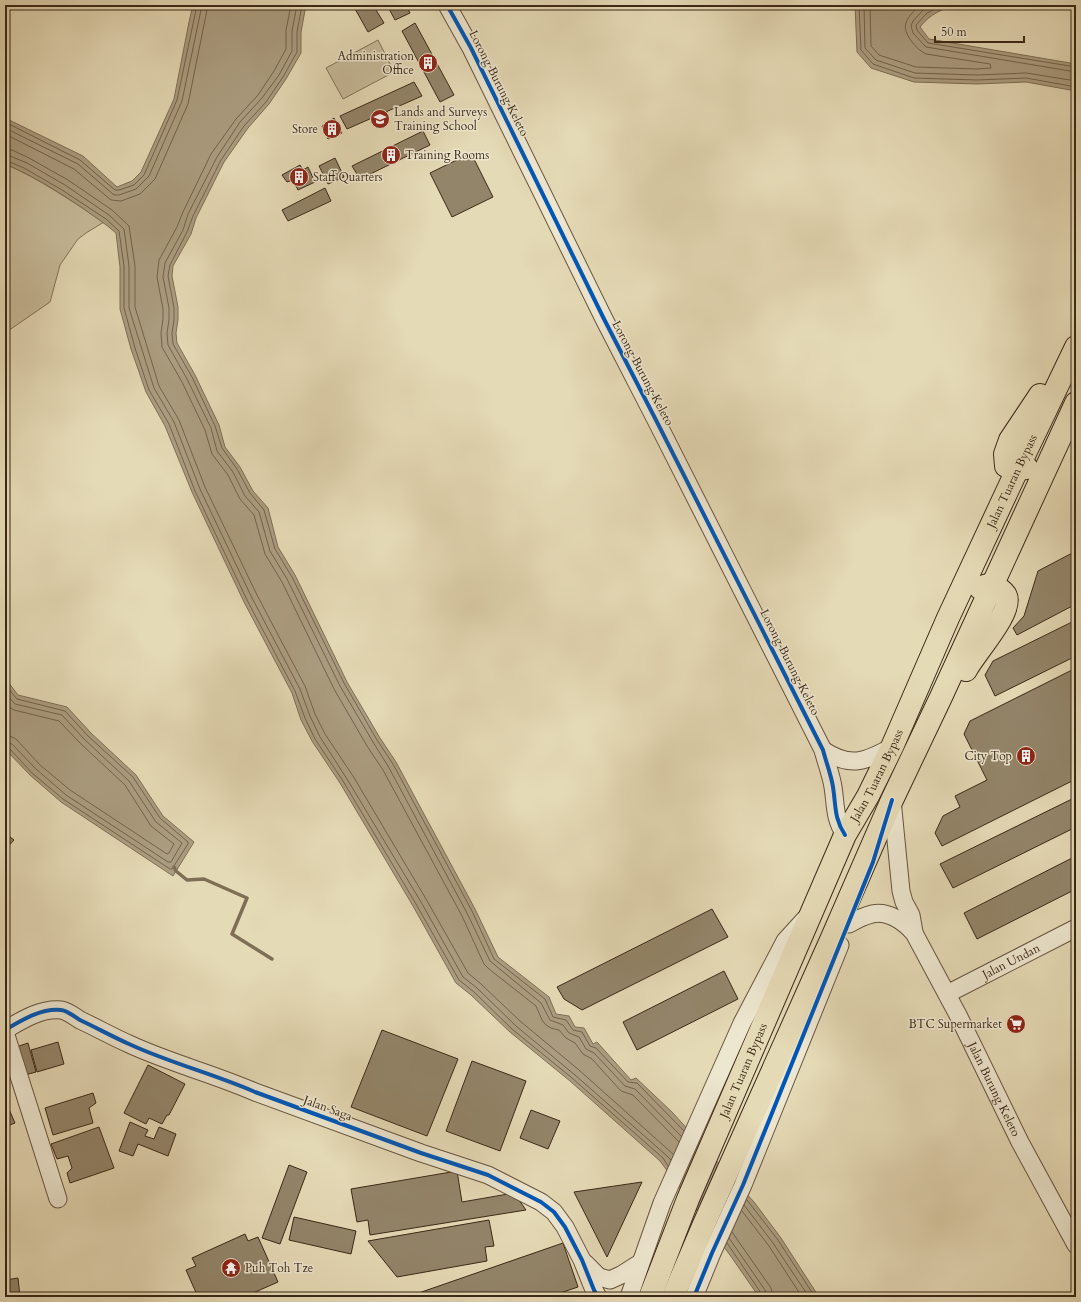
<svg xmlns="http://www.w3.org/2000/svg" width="1081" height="1302" viewBox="0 0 1081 1302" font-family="Cardo,serif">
<rect width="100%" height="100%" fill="#e5dab6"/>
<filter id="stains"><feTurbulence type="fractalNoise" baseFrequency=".005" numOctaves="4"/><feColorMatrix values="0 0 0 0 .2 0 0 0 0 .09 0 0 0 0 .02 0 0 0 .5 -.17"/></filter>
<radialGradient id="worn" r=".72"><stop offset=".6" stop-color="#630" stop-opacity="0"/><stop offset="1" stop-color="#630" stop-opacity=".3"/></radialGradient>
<path fill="#c8bc9b" stroke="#827259" d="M378,40L394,72L343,99L326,68Z
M5,164C40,179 71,201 104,222L86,233L78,239L60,265L50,302L5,333Z"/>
<path fill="#ab9d80" stroke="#7e6e56" d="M193,5H306L301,32V53L286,79L269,104L248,128L224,162L196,218L191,234L173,266L172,276L178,307V320L176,333L177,343L195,375L219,425L225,447L240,467L253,491L268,508L278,547L295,575L347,682L380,738L396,762L475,909L498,957L549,997L556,1014L569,1016L575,1027L584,1028L593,1044L597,1042L631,1080L636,1078L672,1112L754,1202L781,1238L819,1297H759L730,1255L660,1161L570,1081L510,1032L471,995L456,983L413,906L340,783L312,741L301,720L292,693L244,602L192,492L165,426L146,392L131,349L120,309V267L116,233C105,223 93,216 81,207C57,191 32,175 5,164V118L83,156L117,187L132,181L141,172L174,99L189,22Z
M855,5H959C943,8 930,14 920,27L929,39L1076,64V91L1026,82L977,84L914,82L871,68L857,52Z
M5,678L18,695L67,707L91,733L136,775L163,816L194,842L173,876L61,802L30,775L5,749Z"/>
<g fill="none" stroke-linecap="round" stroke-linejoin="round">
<path stroke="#73624c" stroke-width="1" d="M291,5L286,30V49L274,71L258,95L236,119L211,154L183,212L177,227L159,260L157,277L163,309V319L161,333L162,347L182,382L205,430L212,454L228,475L240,499L254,515L265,554L282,582L334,689L367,746L383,770L462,916L484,964L489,969L536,1006L542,1020L546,1025L551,1028L559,1030L566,1038L575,1043L583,1054L592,1059L621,1091L633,1095L679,1142
M297,5L292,31V51L279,75L262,98L240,122L217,157L188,214L183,230L165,263L163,277L169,308V320L167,333L168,345L187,379L211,428L217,451L233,472L245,496L259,512L270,551L287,579L340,686L373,742L388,766L467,913L490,961L541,1003L550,1020L563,1025L569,1033L579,1037L586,1049L594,1053L625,1086L635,1089L681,1136
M302,5L297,32V52L283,77L266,102L244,126L221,160L193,216L187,232L170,265L168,276L174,308V320L172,333L173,344L192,377L215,426L222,448L237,469L250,493L264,510L275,549L292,577L344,683L377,740L393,764L472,911L494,959L545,999L553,1017L566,1020L573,1030L582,1032L590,1046L596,1048L628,1082L637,1083L684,1131
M859,5L861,50L873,64L914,78L977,80L1026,78L1076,87
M864,5L865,48L876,60L915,73L977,75L1026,73L1076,81
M870,5L871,46L879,55L916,67L977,69L991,68L990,64L926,54C920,51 916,47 912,42C899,25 907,18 920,5
M932,5L923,10L913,21L911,26L913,33L926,47L1076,72
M943,5L927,13L916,25L917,30L928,43L1076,67
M5,122L80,160L115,190H119L134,185L144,175L177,100L197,5
M5,128L78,164L114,195H119L136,189L149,176L182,101L202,5
M5,134L74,169L111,200L121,201L140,194L155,179L188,104L208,5
M5,149L12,150L29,158L68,180L112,210L129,226L135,266V307L159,386L179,420L205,487L257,595L305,686L315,714L325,734L353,776L426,899L468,973L481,984L520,1021L579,1070L673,1154
M5,155L10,156L27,163L65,185L109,215L124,229L129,266V308L154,388L174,422L200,489L252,598L300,689L310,716L320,737L347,779L421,902L463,977L477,988L516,1026L575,1075L666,1155L671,1160
M5,160L24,168L62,190L106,219L119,231L124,266V308L135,348L149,390L169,424L195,491L247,600L295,691L305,718L315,739L343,781L416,904L459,980L474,992L512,1029L572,1078L663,1158L668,1166
M5,685L17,699L65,711L88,736L133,777L160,818L188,842V844L172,869H170L63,799L32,773L9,748L5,747
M5,693L15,704L62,715L84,739L129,781L156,822L182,843L171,862H168L66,795L36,769L12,744L5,742
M5,703L9,707L14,710L59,721L80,743L125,785L151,826L174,844L169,853L167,854L70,790L40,765L16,739L10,736H5
M747,1200L778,1240L815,1297
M744,1205L773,1243L809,1297
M742,1211L769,1246L802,1297
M732,1232L771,1288L773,1297
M729,1238L765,1290L767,1297
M727,1243L761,1293L762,1297"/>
<path stroke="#7e6e56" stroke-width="3.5" d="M174,867L176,871L187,880L204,879L247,898L232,934L272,959"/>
</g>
<path fill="#93856a" stroke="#3b2817" d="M357,5H373L384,23L368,32L354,7Z
M387,5H406L410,13L395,20Z
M415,23L454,95L440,102L402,31Z
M414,82L422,96L347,129L340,116Z
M334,118L342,133L328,139L322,126Z
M423,131L430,145L360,179L352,166Z
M471,153L493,197L452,217L430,173Z
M335,158L344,177L328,184L319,166Z
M300,165L303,170L308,167L315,182L298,190L293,180L287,182L282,175Z
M325,188L331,201L288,221L282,210Z
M1076,551V604L1017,635L1013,628L1024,616L1038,571Z
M1076,620V656L995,696L985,675L993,661Z
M1076,668V779L942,846L935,833L943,816L960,807L955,796L987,780L964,734L970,721Z
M1076,797V827L953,888L940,864Z
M5,833L14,840L5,850Z
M1076,856V889L977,939L964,913Z
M712,909L728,937L582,1010L564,999L557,987Z
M724,971L738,999L637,1050L623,1022Z
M382,1030L458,1059L427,1136L351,1107Z
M58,1042L64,1064L37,1072L31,1050Z
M28,1043L36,1072L25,1075L16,1047Z
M472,1061L526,1081L500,1151L446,1131Z
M148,1065L185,1084L169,1115H167L162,1124L149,1118L146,1124L124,1113Z
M93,1093L96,1103L89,1108L93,1123L53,1135L45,1108Z
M5,1100L15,1123L5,1127Z
M531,1110L560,1121L548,1149L520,1138Z
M130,1122L148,1130L145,1136L154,1139L159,1127L176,1134L168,1156L138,1144L133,1156L119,1151Z
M99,1127L114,1168L70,1183L67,1173L72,1168L68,1156L57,1159L51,1144Z
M289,1165L307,1172L280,1244L262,1238Z
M457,1171L462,1202L514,1193L526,1210L370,1235L368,1220L357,1222L351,1189Z
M642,1182L607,1257L574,1192Z
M294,1217L356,1231L351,1254L289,1240Z
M489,1220L494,1246L485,1247L487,1261L397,1277L368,1241Z
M245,1234L248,1241L258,1237L278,1282L244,1297H198L186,1270L196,1266L192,1258Z
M563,1243L578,1287L548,1297H411L410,1296Z
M18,1278L20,1297H5V1280Z"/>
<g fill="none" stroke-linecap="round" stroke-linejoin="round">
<defs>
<g id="minor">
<path d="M447,5L471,48L604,319L658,424L823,750C826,762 831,774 833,787C836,806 834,818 845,835"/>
<path d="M823,750C850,768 865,762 892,747"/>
<path d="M892,800L901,891L904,902L911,915L914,932"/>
<path id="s1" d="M849,924C856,920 864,916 872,914C888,910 904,922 914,933L958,1015L1020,1142L1076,1245"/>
<path id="s2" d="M947,994L1076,928"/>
<path d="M5,1030C22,1020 41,1008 61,1010C68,1011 75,1017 80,1020C97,1028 113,1037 129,1044C170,1063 214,1074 255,1092L421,1153L488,1175L541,1202L554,1212L565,1227L582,1260L594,1290L598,1297"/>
<path d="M5,1032L58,1199"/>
<path d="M585,1263L599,1277L610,1280L621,1275L640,1263"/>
<path d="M629,1297L662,1203L742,1023L785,941L805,919"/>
<path d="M694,1297L712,1253L743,1185L840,945"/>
</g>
<g id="highway">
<path d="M1027,468L1014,470L1006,466L1005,454L1010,440L1040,395"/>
<path d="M966,670C974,654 1013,612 1006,596C1004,591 999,589 995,586C990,584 985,585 980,588"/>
<path id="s3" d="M650,1297L688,1199L845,835L868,796L892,747L948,618L1017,470L1076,347"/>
<path d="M673,1297L704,1224L831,940L892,800L941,697L1076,403"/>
</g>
</defs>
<use href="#minor" stroke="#66543f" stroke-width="19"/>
<use href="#highway" stroke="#3b2817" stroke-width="24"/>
<use href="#minor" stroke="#eee7d0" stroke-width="17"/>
<use href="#highway" stroke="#e5dab6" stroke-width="22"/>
<defs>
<path id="cycleway" d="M447,5L471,48L604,319L658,424L823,750C826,762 831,774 833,787C836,806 834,818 845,835
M5,1030C22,1020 41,1008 61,1010C68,1011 75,1017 80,1020C97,1028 113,1037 129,1044C170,1063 214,1074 255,1092L421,1153L488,1175L541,1202L554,1212L565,1227L582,1260L594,1290L598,1297
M694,1297L712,1253L743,1185L873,862L892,800"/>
</defs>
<use href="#cycleway" stroke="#eee7d0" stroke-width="6"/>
<use href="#cycleway" stroke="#0057b8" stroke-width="4"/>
</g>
<defs>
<symbol id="building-disc" viewBox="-11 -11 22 22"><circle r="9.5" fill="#8f2418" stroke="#eee7d0"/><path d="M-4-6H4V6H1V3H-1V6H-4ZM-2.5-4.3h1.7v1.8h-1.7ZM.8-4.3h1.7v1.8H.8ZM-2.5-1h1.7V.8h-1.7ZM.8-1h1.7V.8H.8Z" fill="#fff"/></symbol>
<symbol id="university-disc" viewBox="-11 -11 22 22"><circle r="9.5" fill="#8f2418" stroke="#eee7d0"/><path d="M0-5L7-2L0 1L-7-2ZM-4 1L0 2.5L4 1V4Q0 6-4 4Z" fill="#fff"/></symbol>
<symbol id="supermarket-disc" viewBox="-11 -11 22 22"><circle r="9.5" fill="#8f2418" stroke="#eee7d0"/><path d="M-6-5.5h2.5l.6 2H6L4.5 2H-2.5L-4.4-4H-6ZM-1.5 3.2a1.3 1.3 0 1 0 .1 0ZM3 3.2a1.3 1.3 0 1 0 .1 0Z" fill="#fff"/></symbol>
<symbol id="temple-disc" viewBox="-11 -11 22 22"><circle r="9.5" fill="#8f2418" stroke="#eee7d0"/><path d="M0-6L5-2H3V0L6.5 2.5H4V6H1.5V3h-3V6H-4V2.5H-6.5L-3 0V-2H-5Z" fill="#fff"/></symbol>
</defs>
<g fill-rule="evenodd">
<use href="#building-disc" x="417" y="52" width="22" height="22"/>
<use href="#university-disc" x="369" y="108" width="22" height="22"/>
<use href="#building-disc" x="321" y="118" width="22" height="22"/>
<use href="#building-disc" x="380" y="144" width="22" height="22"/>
<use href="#building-disc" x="288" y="166" width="22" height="22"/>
<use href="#building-disc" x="1015" y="745" width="22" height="22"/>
<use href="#supermarket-disc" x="1005" y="1013" width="22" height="22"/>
<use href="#temple-disc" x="220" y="1257" width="22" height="22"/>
</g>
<g text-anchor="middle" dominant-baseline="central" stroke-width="3" stroke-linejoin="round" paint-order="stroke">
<g font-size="12" fill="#3b2817" stroke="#eee7d0" text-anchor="end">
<text x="414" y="56">Administration<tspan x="414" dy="14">Office</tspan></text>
<text x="394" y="112" text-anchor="start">Lands and Surveys<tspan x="394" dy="14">Training School</tspan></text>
<text x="318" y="129">Store</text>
<text x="405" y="155" text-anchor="start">Training Rooms</text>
<text x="313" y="177" text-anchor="start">Staff Quarters</text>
<text x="1012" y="756">City Top</text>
<text x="1002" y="1024">BTC Supermarket</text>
<text x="245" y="1268" text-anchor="start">Puh Toh Tze</text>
</g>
<g font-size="12" fill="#3b2817" stroke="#eee7d0">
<text transform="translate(499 83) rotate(63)">Lorong Burung Keleto</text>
<text transform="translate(643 373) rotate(62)">Lorong Burung Keleto</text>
<text stroke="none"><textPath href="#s3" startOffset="893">Jalan Tuaran Bypass</textPath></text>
<text transform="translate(790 662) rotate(63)">Lorong Burung Keleto</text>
<text stroke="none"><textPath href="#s3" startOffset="569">Jalan Tuaran Bypass</textPath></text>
<text stroke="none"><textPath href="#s2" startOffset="72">Jalan Undan</textPath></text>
<text stroke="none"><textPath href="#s3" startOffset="245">Jalan Tuaran Bypass</textPath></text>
<text stroke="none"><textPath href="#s1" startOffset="249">Jalan Burung Keleto</textPath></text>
<text transform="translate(328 1108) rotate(20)">Jalan Saga</text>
</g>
</g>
<rect width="1081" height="1302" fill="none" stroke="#e5dab6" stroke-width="20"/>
<rect x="6" y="6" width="1069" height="1290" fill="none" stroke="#3b2817" stroke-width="2"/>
<rect x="10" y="10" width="1061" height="1282" fill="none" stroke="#3b2817"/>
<path d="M935 36v6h89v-6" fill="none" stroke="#3b2817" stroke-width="2"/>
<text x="941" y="36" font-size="12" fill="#3b2817" stroke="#eee7d0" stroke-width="3" paint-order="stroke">50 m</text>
<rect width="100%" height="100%" filter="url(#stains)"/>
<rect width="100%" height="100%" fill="url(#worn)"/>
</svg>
